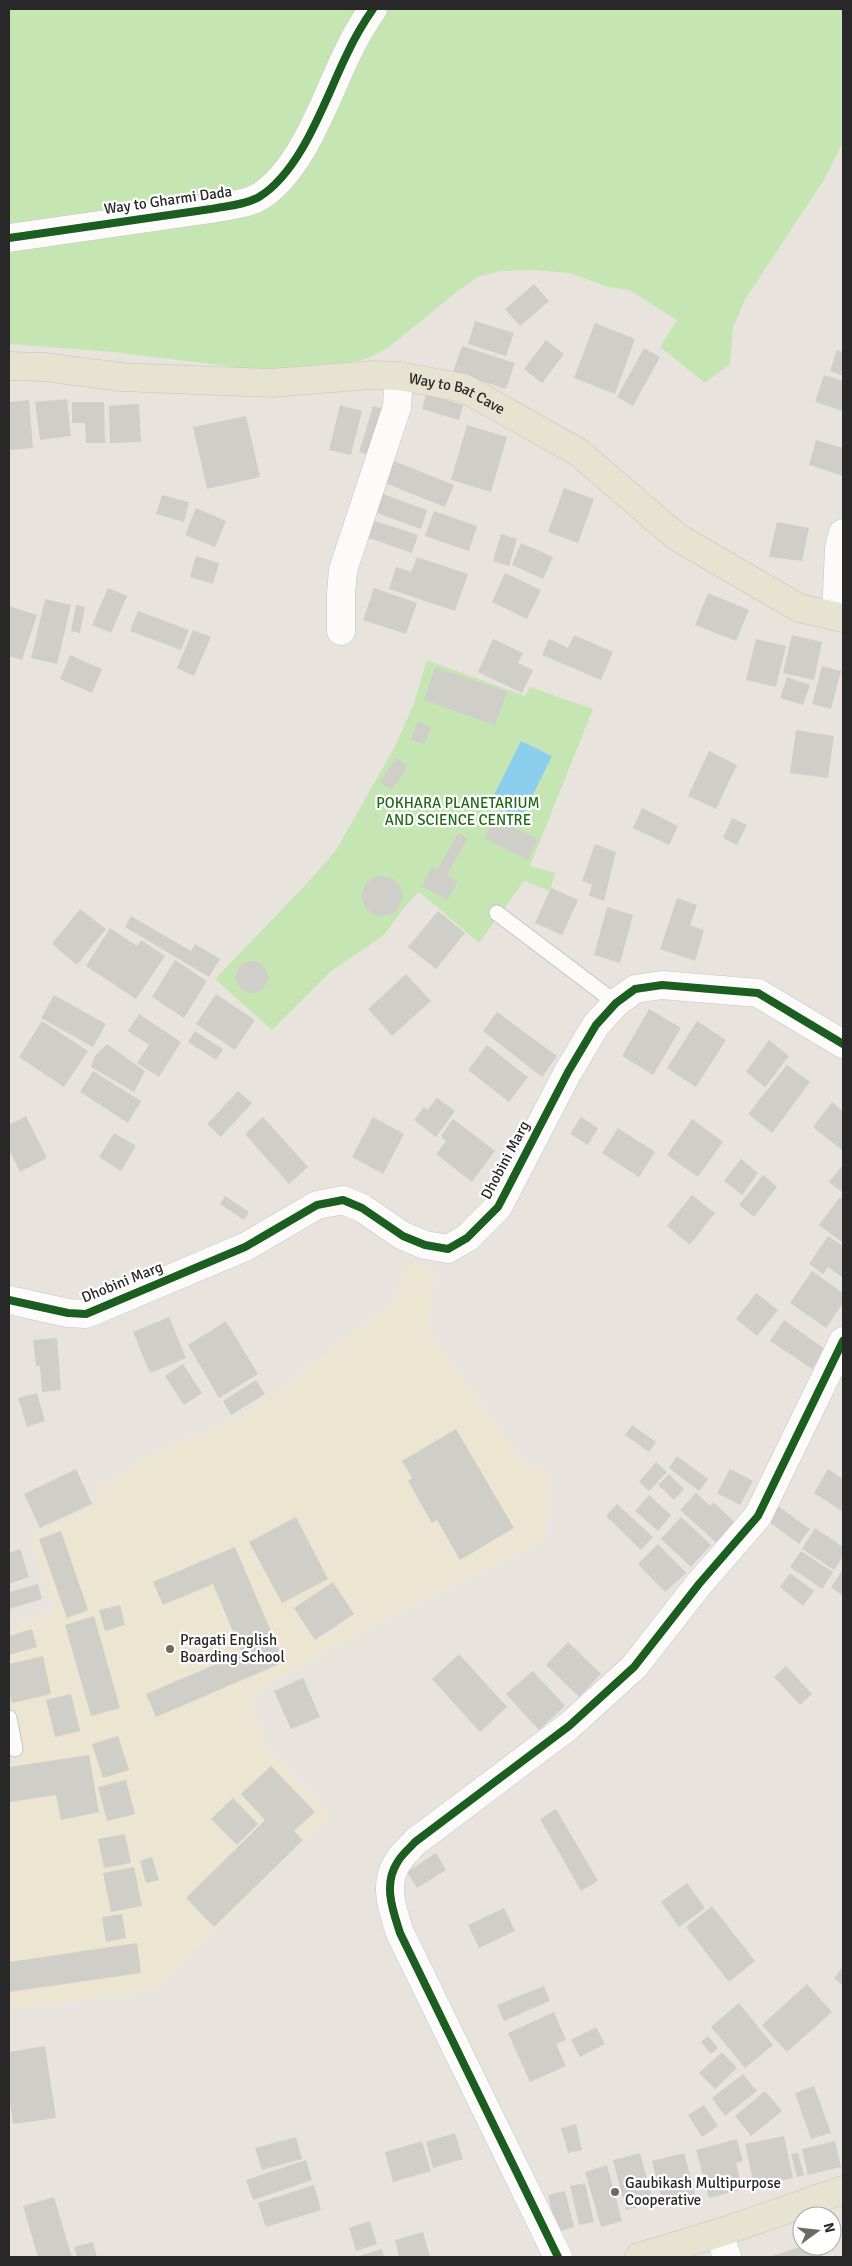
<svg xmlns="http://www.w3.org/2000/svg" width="852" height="2266" viewBox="0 0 852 2266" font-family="Signika,sans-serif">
<rect width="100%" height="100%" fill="#e8e4dd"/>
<path fill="#ece5d1" d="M411,1261L434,1274L428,1319L434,1341L519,1457L547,1475L545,1539L287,1671L248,1698L266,1747L330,1816L152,1991L9,2009V1627L56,1610L31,1536L97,1504L96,1489L167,1448L229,1423L272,1396L391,1305Z"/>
<path fill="#c5e6b3" d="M9,9H843V142L824,180L744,301L733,328L730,364L705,383L660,347L677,320L629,290L608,287L570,273L532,270L501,271L480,276L459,290L388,348L366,359L326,367L282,369L243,368L113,352L9,344Z
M427,660L525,696L530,687L593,709L530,866L555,873L550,891L524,881L479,943L419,892L407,904L384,935L330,972L272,1030L215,979L311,879L336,850L394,748L413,706Z"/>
<path fill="#8cceee" d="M521,741L552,756L521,819L490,803Z"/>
<path fill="#d0cec9" d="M534,284L549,301L520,326L505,309Z
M475,321L514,333L506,356L468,344Z
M595,323L635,339L615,394L574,378Z
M546,340L564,354L542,383L524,369Z
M462,346L515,363L506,389L453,372Z
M644,348L660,357L633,406L617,397Z
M837,350L843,352V376L830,371Z
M824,375L843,381V411L815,402Z
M426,394L463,405L459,420L422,409Z
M67,399L71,436L40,440L35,402Z
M29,400L33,448L9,450V402Z
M72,402H104L105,443H86L85,423H72Z
M139,404L141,442L110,443L109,406Z
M340,405L362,411L351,455L329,450Z
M373,406L390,411L375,457L359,452Z
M246,416L260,477L207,489L193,427Z
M467,425L507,437L491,492L451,480Z
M816,440L843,448V476L809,465Z
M389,459L454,485L445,507L380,481Z
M564,488L594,499L578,543L548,532Z
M383,494L427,510L421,529L377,513Z
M162,495L189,502L184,522L156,514Z
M196,508L226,521L215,547L185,535Z
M434,511L477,526L469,551L425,536Z
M372,520L418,535L412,553L366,537Z
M777,522L809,528L802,561L769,557Z
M501,534L517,539L509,566L493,561Z
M521,543L553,557L543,579L512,565Z
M196,556L219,563L213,584L190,577Z
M417,557L468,574L455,611L389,589L396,567L411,572Z
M505,573L541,590L527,619L492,602Z
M108,588L127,596L111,633L92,625Z
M374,588L417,603L406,634L363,620Z
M708,593L749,610L736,641L695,625Z
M45,599L71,605L57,664L31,658Z
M76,605L85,607L80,633L71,631Z
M9,606L37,615L22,660L9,656Z
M138,611L189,630L181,650L130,631Z
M193,630L211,637L194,676L177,668Z
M574,635L613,652L601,680L542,655L549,639L568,648Z
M792,635L822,642L814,680L783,673Z
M493,639L523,653L518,663L533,670L522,693L478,672Z
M756,639L786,646L776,687L746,680Z
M70,655L102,669L92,693L60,679Z
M822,666L841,671L831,709L812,704Z
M435,667L507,692L495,725L424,700Z
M787,677L810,685L803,705L780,698Z
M417,722L431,727L425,744L411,740Z
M796,730L834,736L828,778L790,773Z
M709,751L737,765L716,809L688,796Z
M396,758L408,766L392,790L380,782Z
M642,808L678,826L669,845L633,828Z
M494,818L538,839L528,860L484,838Z
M732,818L747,825L737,845L723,838Z
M458,833L468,838L447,875L458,882L447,900L422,886L432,867L437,870Z
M595,844L616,852L604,901L589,896L592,885L582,881Z
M362 896a20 20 0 1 1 40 0a20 20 0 1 1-40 0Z
M551,888L578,900L562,935L535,923Z
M677,898L697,905L690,925L704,930L695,961L660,949Z
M607,907L633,915L620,963L594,955Z
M80,909L106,929L77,965L52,944Z
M438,911L465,933L436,969L408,947Z
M131,916L191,951L195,944L220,959L209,977L125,927Z
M110,928L137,946L141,940L165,956L136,999L86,966Z
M175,960L207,981L184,1018L152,997Z
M236 977a16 16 0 1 1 32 0a16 16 0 1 1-32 0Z
M406,974L431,1001L392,1036L368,1009Z
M216,994L255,1020L235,1050L196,1024Z
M54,995L106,1024L93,1047L41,1018Z
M649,1009L681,1028L653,1075L622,1056Z
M497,1012L557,1056L542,1077L483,1031Z
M139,1014L181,1042L159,1077L137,1063L149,1045L128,1031Z
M42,1021L88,1051L64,1087L19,1057Z
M697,1021L726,1040L696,1087L667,1068Z
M195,1031L223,1049L216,1060L188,1042Z
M769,1040L789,1056L765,1087L746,1072Z
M107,1044L145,1071L134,1092L91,1067L95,1056Z
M487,1045L528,1077L509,1102L468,1070Z
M787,1065L810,1082L772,1133L748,1114Z
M93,1071L141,1101L128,1123L80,1092Z
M238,1091L252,1103L221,1137L207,1124Z
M437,1098L455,1111L436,1137L414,1120L424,1107L427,1110Z
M832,1102L843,1111V1151L813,1127Z
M26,1116L47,1158L20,1172L9,1149V1125Z
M263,1117L308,1167L289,1184L245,1134Z
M373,1117L404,1134L383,1174L352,1157Z
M581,1117L598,1128L588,1145L570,1134Z
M453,1119L495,1151L472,1182L436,1154L446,1141L441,1136Z
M692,1119L723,1142L698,1177L667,1155Z
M618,1128L655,1152L639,1177L602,1153Z
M114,1133L136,1146L121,1171L99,1157Z
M741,1159L758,1173L742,1195L724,1181Z
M843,1165V1193L829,1182Z
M763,1175L777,1187L754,1217L739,1205Z
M692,1195L715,1213L690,1245L667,1226Z
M225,1196L249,1212L244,1220L220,1204Z
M840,1197L843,1200V1243L819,1225Z
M828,1236L843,1246V1278L828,1267L823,1274L809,1264Z
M812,1271L843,1293V1303L826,1328L790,1303Z
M756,1293L778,1310L757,1336L736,1319Z
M169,1317L186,1358L150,1373L133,1332Z
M784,1320L825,1349L812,1369L770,1341Z
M226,1321L258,1374L219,1398L188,1345Z
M57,1338L61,1390L42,1392L40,1366H36L33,1340Z
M183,1364L202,1393L184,1405L165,1376Z
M256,1380L265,1394L231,1415L223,1401Z
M37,1393L45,1421L27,1427L18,1398Z
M632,1425L656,1442L649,1452L625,1435Z
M456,1429L514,1528L460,1560L437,1520L432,1523L408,1481L412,1478L402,1461Z
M677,1456L708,1479L699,1491L669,1468Z
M656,1462L667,1472L649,1491L639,1482Z
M76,1469L92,1504L40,1528L24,1494Z
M730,1469L753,1481L740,1505L717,1493Z
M828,1469L843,1479V1512L814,1493Z
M669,1474L684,1489L674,1500L658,1485Z
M696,1493L710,1506L713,1502L736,1523L718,1544L680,1510Z
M649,1495L671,1515L658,1531L635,1511Z
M617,1504L653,1537L641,1550L606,1516Z
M775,1504L810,1529L799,1544L765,1519Z
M296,1517L328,1579L282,1603L249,1542Z
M681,1517L711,1545L691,1567L661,1539Z
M815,1528L843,1547V1557L834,1570L802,1549Z
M61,1531L88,1610L67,1618L39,1539Z
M658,1544L686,1573L665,1592L638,1564Z
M235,1547L284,1662L156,1717L146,1694L242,1653L213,1584L163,1605L153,1582Z
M20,1549L29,1577L9,1584V1553Z
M801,1551L833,1572L822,1589L790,1567Z
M843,1569V1596L831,1587Z
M790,1573L814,1591L803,1606L780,1587Z
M333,1582L354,1614L315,1640L294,1608Z
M38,1584L42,1599L9,1609V1592Z
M120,1605L125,1625L105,1631L99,1610Z
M94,1616L120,1708L91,1716L65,1625Z
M32,1629L37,1647L9,1655V1636Z
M568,1642L601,1674L579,1697L546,1665Z
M459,1654L507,1707L480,1732L432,1679Z
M43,1656L51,1694L12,1703L9,1690V1664Z
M786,1666L812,1694L800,1705L774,1677Z
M533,1671L565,1706L539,1730L506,1694Z
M303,1678L320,1717L291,1729L274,1691Z
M71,1694L80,1731L55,1737L46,1700Z
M118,1736L129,1770L103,1778L92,1744Z
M89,1755L99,1812L61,1820L56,1795L9,1802V1767Z
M271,1766L315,1812L294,1831L303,1840L214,1927L186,1898L265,1820L241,1794Z
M126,1780L135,1814L107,1821L98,1787Z
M233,1798L258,1824L237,1845L211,1819Z
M556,1809L598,1881L581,1891L540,1819Z
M125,1834L131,1863L104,1868L98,1839Z
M436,1853L446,1870L417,1888L407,1872Z
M152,1857L159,1880L146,1883L140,1861Z
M134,1867L142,1906L111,1912L103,1873Z
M687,1883L705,1908L679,1927L661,1902Z
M712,1906L755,1961L729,1982L686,1927Z
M504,1908L515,1931L479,1948L468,1925Z
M122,1914L126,1938L106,1942L102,1917Z
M137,1943L141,1973L9,1992V1962Z
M843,1966V1986L834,1978Z
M807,1984L832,2012L787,2052L762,2025Z
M544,1986L550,2001L504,2021L497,2005Z
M739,2003L773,2045L745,2068L711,2027Z
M554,2012L566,2040L556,2044L566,2066L530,2082L508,2033Z
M596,2027L605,2044L580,2057L571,2040Z
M708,2036L718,2048L711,2054L701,2042Z
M45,2046L56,2118L13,2124L9,2093V2052Z
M722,2052L737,2068L715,2089L699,2073Z
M743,2074L757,2091L725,2116L712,2098Z
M814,2086L831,2133L811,2139L795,2093Z
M765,2091L782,2111L751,2136L735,2116Z
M704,2105L718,2126L702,2137L688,2115Z
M576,2124L582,2150L568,2153L561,2128Z
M455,2133L463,2159L433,2168L426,2142Z
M784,2136L793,2178L754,2186L745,2144Z
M296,2137L302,2159L262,2170L255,2148Z
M737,2139L743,2161L736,2163L743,2189L709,2198L696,2150Z
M422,2141L431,2171L393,2182L385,2152Z
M835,2141L841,2167L808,2175L802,2149Z
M640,2153L654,2203L626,2210L613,2160Z
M684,2153L696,2197L663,2206L652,2161Z
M798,2153L804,2175L797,2177L791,2154Z
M306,2160L312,2180L253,2200L246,2180Z
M607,2165L622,2221L601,2227L585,2172Z
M585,2183L594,2222L579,2225L570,2186Z
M314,2185L321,2210L266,2227L258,2203Z
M565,2191L574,2227L557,2232L548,2195Z
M54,2197L72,2257H38L23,2206Z
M370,2221L377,2244L356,2251L349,2228Z
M423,2232L430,2257H399L395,2240Z
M93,2242L97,2257H77L74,2247Z
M804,2246H820L823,2257H768Z
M382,2249L384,2257H356Z"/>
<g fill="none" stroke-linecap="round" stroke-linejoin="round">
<defs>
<path id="lane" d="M497,913L616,1003
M9,1718L15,1749"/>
<path id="street" d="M836,616L839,548L843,533
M341,631V593L343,570L397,407L399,376
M9,1300L68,1313L86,1314L245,1247L317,1205L343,1200L362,1208L403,1236L425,1245L448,1249L467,1238L498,1207L568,1072L596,1025L616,1003L635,989L662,985L758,993L843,1044
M719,2233L727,2257
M558,2257L400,1933C393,1911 383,1885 397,1863C401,1855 409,1849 415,1842L569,1726L634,1667L699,1584L758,1516L843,1341"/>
<path id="secondary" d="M9,238L211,209C226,206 245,205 259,197C303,170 326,96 348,52C355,37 364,22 373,9"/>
<g id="primary">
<path id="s1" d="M9,366L44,367L121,377L271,383L372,375L399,376L464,388L578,452L677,537L799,608L843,618"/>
<path d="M639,2257L719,2233L843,2190"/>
</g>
</defs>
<use href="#lane" stroke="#c5c3c3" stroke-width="17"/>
<use href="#street" stroke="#c5c3c3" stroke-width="29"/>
<use href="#secondary" stroke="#c5c3c3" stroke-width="29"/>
<use href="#primary" stroke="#c4c2c0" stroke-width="29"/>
<use href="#lane" stroke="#fcfbfa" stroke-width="15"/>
<use href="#street" stroke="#fcfbfa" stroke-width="28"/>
<use href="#secondary" stroke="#fcfbfa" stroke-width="28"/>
<use href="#primary" stroke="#e7e3d1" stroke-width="28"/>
<defs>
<path id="cycleway" d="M9,238L211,209C226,206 245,205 259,197C303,170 326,96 348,52C355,37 364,22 373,9
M9,1300L68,1313L86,1314L245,1247L317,1205L343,1200L362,1208L403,1236L425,1245L448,1249L467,1238L498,1207L568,1072L596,1025L616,1003L635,989L662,985L758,993L843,1044
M558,2257L400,1933C393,1911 383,1885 397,1863C401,1855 409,1849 415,1842L569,1726L634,1667L699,1584L758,1516L843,1341"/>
</defs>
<use href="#cycleway" stroke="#fff" stroke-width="11"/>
<use href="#cycleway" stroke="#1b5e20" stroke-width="8"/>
</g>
<g fill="#6b6a67" stroke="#fff" stroke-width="2">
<circle cx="170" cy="1649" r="5"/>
<circle cx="615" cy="2192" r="5"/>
</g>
<g text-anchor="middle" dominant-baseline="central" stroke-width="4.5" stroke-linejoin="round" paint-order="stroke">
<g font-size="15" fill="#282828" stroke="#fff">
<text transform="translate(168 200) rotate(-8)">Way to Gharmi Dada</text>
<text stroke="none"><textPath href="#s1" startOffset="452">Way to Bat Cave</textPath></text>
<text transform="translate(505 1160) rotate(-62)">Dhobini Marg</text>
<text transform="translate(122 1282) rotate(-22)">Dhobini Marg</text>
</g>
<g font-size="15" fill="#216915" stroke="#fff">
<text x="458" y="803">POKHARA PLANETARIUM<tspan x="458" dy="17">AND SCIENCE CENTRE</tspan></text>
</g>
<g font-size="15" fill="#282828" stroke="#fff" text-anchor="start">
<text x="180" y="1640">Pragati English<tspan x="180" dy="17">Boarding School</tspan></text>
<text x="625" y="2183">Gaubikash Multipurpose<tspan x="625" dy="17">Cooperative</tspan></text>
</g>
</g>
<rect width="852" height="2266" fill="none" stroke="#282828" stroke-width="20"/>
<g transform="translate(817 2231) rotate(75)"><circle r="24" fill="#ffffff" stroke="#a9a9a9"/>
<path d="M0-4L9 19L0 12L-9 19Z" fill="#6b6a67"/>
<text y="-8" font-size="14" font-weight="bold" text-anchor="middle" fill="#282828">N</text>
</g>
</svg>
